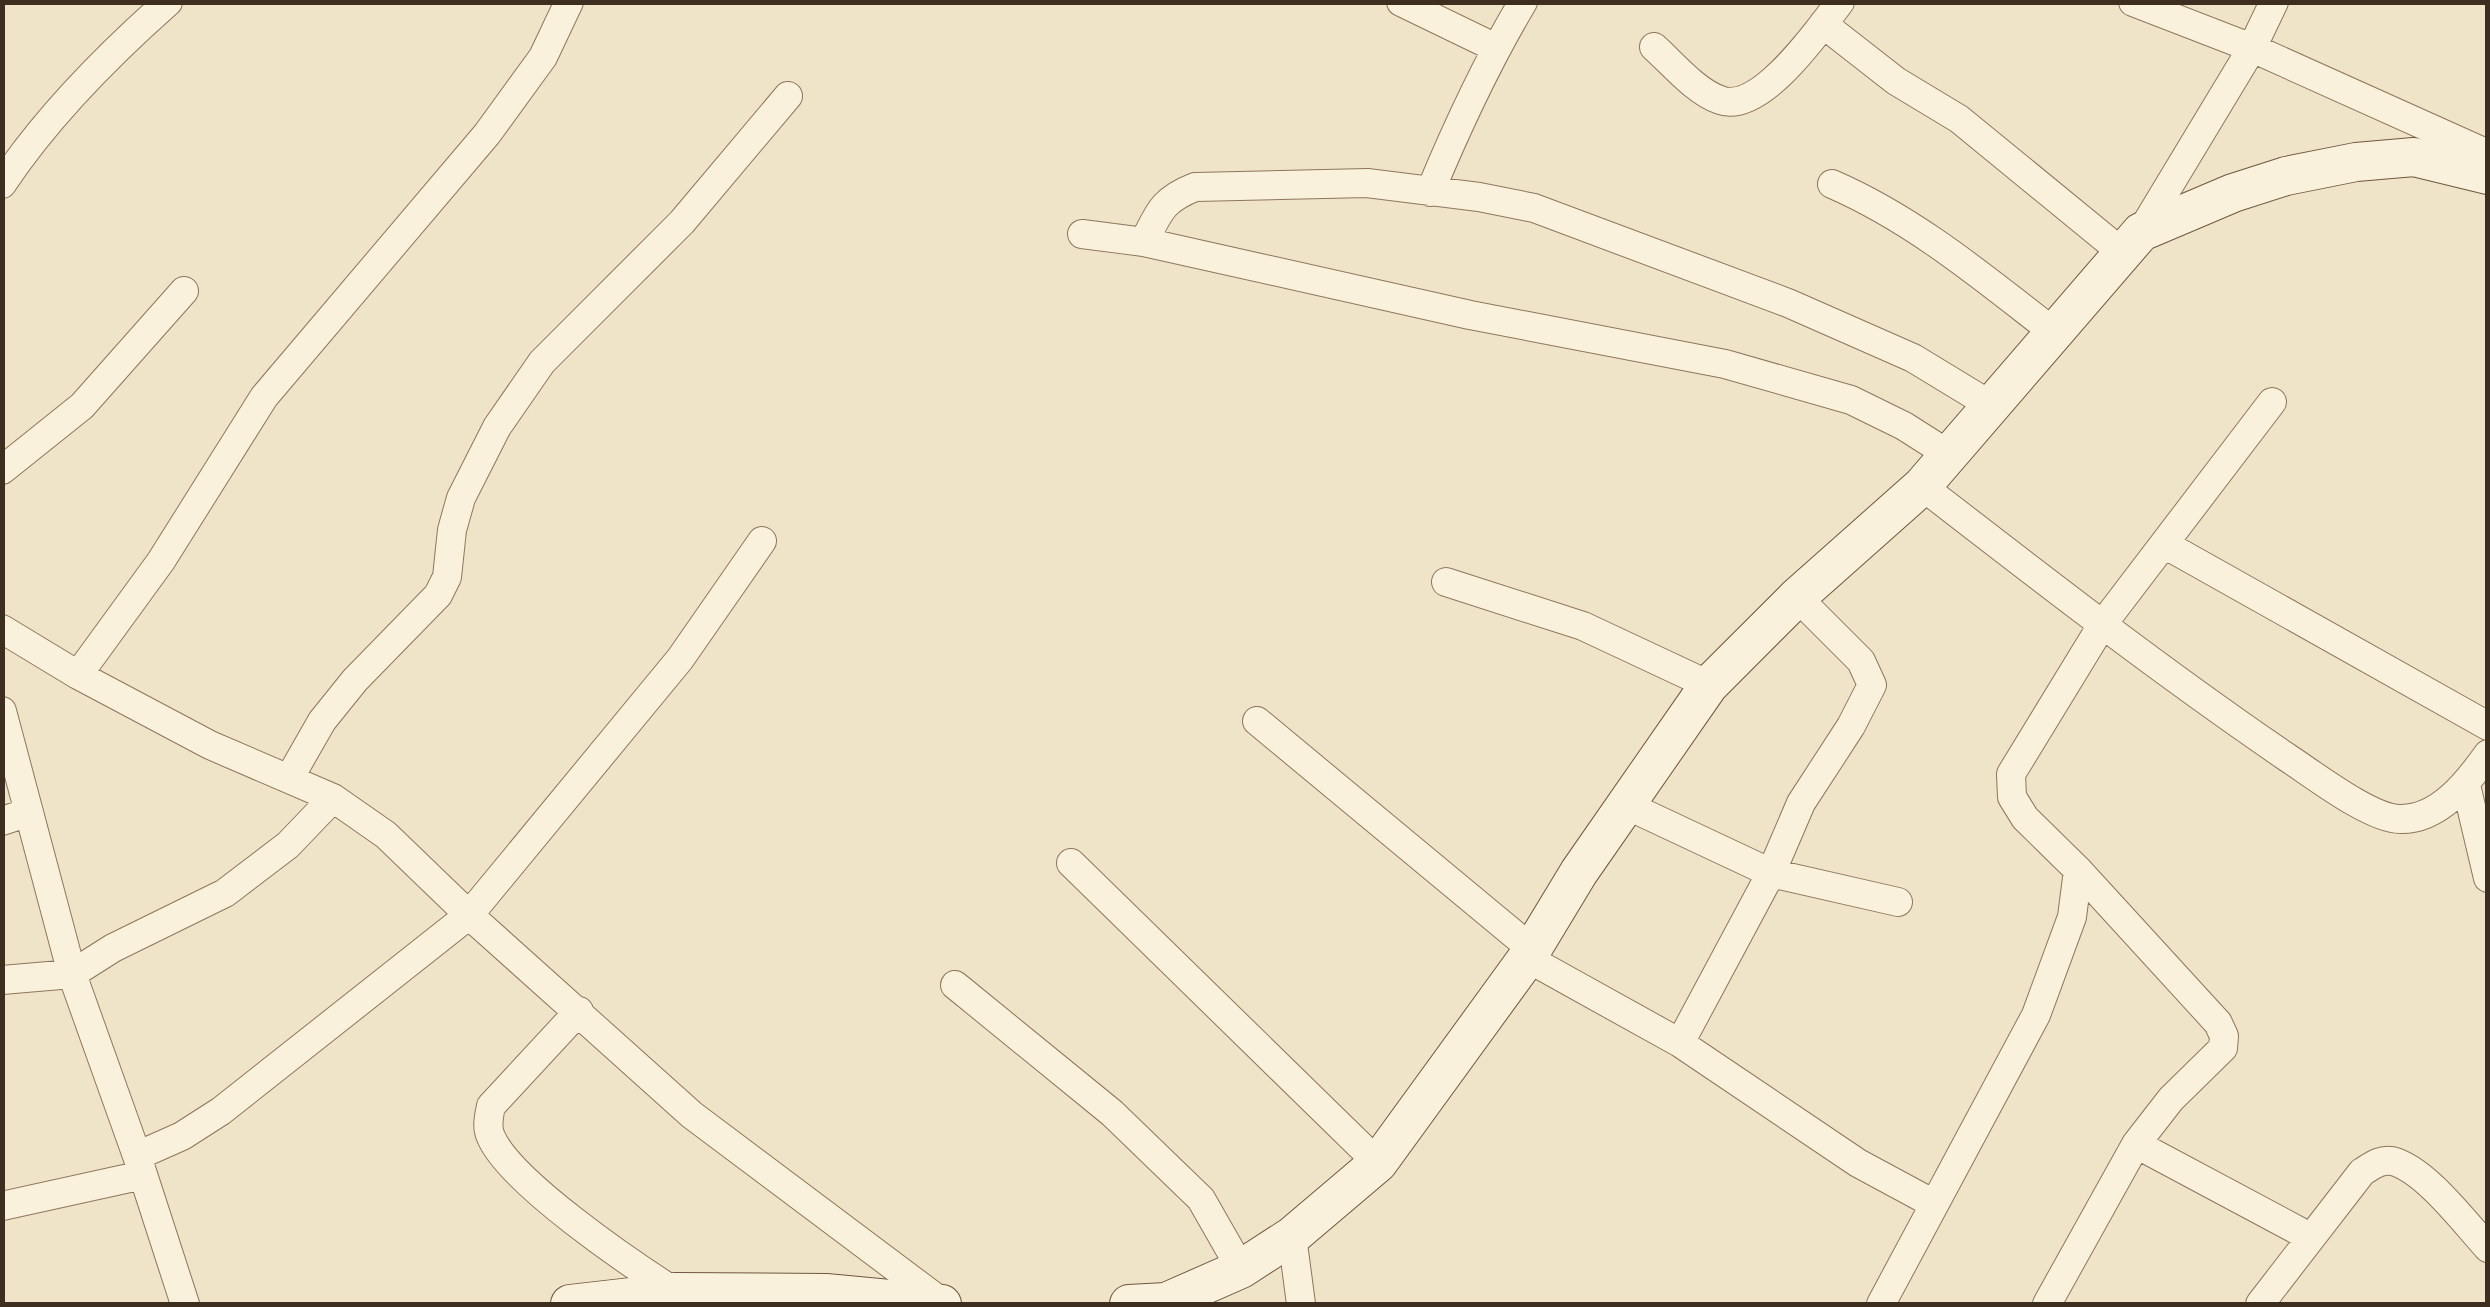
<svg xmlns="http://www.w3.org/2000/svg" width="2490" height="1307" viewBox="0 0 2490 1307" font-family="Georgia,serif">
<rect width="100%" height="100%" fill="#f0e4c8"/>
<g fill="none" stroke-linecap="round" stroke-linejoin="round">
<defs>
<path id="street" d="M1401,2L1496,48
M2133,2L2252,48L2141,232
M2274,2L2252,48L2479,150
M1823,24L1896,81L1959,119L2124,254
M1654,47C1673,64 1696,92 1720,100C1760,115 1818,31 1840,2
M2,184C47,116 107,56 168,2
M1832,184C1915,220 1985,279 2056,334
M1430,192C1457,127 1486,64 1523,2
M1082,234L1144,242L1470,315L1725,364L1851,400L1904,426L1948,454
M1144,242C1159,212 1162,200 1195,187L1367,183L1479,197L1534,208L1788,303L1913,358L1992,406
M2,470L82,406L184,291
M1922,486C2042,579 2162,672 2288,758C2314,775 2371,819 2400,819C2439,820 2468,782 2488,754
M2164,544L2488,726
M1446,582L1583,626L1709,685
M2,629L78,675L210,745L333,798L386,835L469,915L692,1115L944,1304
M78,675L161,561L264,397L487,134L543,57L569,2
M2,711L72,974L137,1156L185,1304
M1257,721L1533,950
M290,777L322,721L355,680L438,595L447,577L452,530L461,498L497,427L542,362L682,222L788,96
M2466,785L2488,878
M1624,804L1771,873L1898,902
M2,821L29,812
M1071,863L1378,1163
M1527,958L1680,1043L1858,1163L1934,1204
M2,980L72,974L113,948L225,893L288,845L333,798
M955,985L1112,1113L1201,1199L1241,1269
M579,1011L491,1106C489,1116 486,1127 491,1137C510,1182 631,1264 675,1292
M1680,1043L1771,873L1801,803L1851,726L1872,685L1861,661L1797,597
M2136,1144L2310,1237
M137,1156L182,1136L221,1111L469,915L680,659L762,541
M2,1206L143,1175
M1292,1236L1301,1304
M1881,1304L2036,1015L2072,917L2078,870
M2047,1304L2136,1144L2171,1099L2223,1048L2224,1036L2218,1023L2078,870L2025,818L2012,797L2011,774L2102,625L2272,402
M2260,1304L2362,1172C2372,1166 2380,1159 2392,1161C2425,1169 2465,1223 2488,1248"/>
<path id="secondary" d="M570,1304L675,1292L826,1293L942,1304
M1129,1304L1166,1302L1241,1269L1292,1236L1378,1163L1527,958L1579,872L1709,685L1797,597L1922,486L2141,232L2233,193L2286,176L2356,162L2414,157L2488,175"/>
</defs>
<use href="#street" stroke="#8d765c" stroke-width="30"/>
<use href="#secondary" stroke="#6f573f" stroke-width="40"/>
<use href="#street" stroke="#faf1dc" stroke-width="28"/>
<use href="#secondary" stroke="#faf1dc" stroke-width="38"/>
</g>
<rect width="2490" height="1307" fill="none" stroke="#3d2e20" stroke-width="10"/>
</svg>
